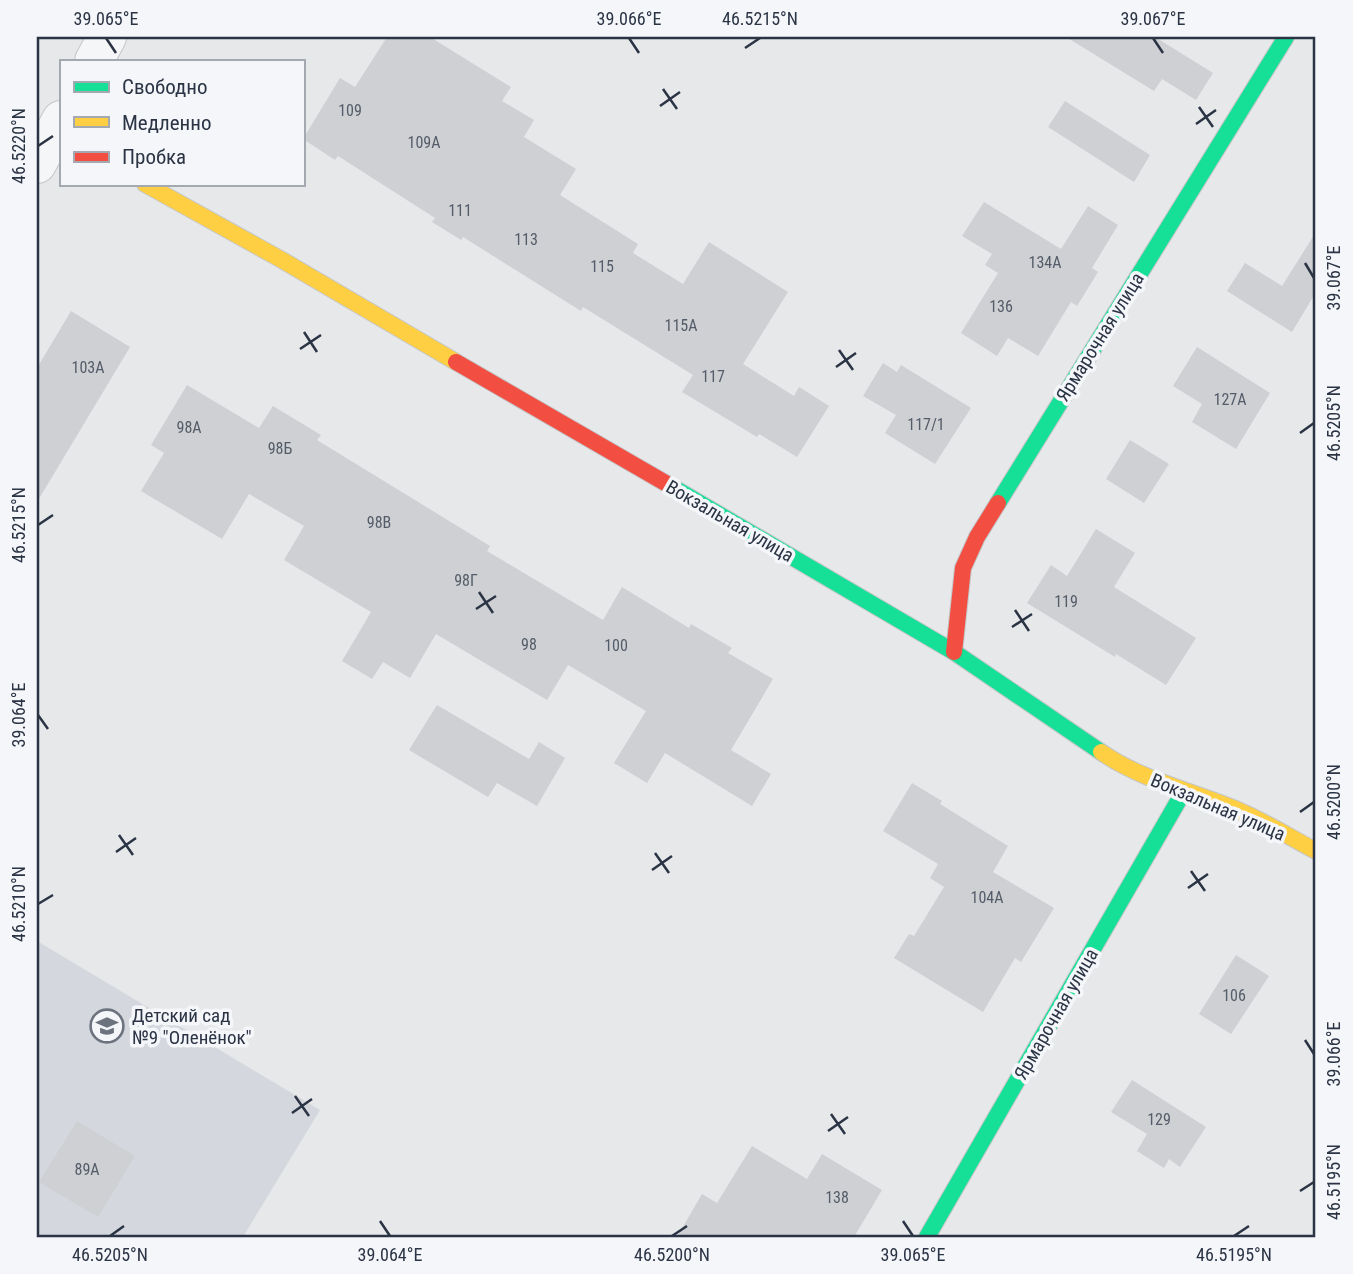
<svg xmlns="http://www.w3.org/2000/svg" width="1353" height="1274" viewBox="0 0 1353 1274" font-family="'Roboto Condensed',sans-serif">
<rect width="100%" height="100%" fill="#e6e8ea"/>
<path fill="#d4d7dd" d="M37,941L320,1110L243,1237H37Z"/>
<path fill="#ced0d3" d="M387,37H430L511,87L502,101L534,120L524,137L576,169L560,195L638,244L633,253L683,284L709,242L788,292L743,364L794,396L799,387L829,406L797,457L759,434L757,437L682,392L693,375L583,307L581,311L463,237L461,240L432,222L435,218L338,156L335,160L303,139L340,78L355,87Z
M1066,37H1155L1213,73L1196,100L1162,79L1154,91Z
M1065,101L1150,155L1134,182L1048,127Z
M984,202L1061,249L1088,206L1118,225L1092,268L1098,272L1077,306L1071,302L1038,356L1008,338L997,356L961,333L998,273L985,265L992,254L962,236Z
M1316,232V292L1292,332L1227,291L1245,263L1282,286Z
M71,311L130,347L37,502V368Z
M1197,347L1270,393L1236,449L1192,422L1202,404L1173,386Z
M883,363L897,372L901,365L971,408L935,464L885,433L896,415L863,396Z
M187,385L259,428L273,406L321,435L317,440L490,546L487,551L603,620L622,587L689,628L691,624L732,648L728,653L773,679L731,750L771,774L752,806L665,753L647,783L614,763L646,711L568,665L547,700L436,634L410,678L383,662L372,679L342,661L371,612L284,560L304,526L249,494L222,539L141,491L164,453L151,445Z
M1130,440L1169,464L1144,503L1106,479Z
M1096,529L1135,553L1114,587L1196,638L1166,685L1116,654L1115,657L1027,603L1051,565L1067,576Z
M437,705L529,759L539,742L565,758L537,806L497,783L488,797L409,750Z
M912,783L942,801L940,804L1008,846L993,872L1054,908L1021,962L1015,958L983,1012L894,958L909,934L914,936L944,887L930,878L938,864L883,831Z
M1236,955L1269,976L1231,1034L1199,1014Z
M1132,1080L1206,1127L1180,1167L1169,1159L1164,1168L1137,1151L1147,1134L1111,1112Z
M77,1121L135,1156L98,1217L39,1182Z
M752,1146L807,1179L822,1154L882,1190L854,1237H677L702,1194L717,1203Z"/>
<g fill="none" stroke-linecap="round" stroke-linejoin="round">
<defs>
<path id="street" d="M94,61L107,37
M37,164L61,120"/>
<path id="fast" d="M674,488L954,652L1101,752
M998,503L1286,37
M927,1237L1184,791"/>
<path id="slow" d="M145,184L282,260L456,362
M1101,752C1143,781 1193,791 1240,811C1266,822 1291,838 1316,851"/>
<path id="jam" d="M456,362L674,488
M954,652L963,568L977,537L998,503"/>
</defs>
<use href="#street" stroke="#c4c6c8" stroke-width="40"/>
<use href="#fast" stroke="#c4c6c8" stroke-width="18"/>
<use href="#slow" stroke="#c4c6c8" stroke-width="18"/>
<use href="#jam" stroke="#c4c6c8" stroke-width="18"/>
<use href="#street" stroke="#f5f6f7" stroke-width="38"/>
<use href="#fast" stroke="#16e098" stroke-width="16"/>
<use href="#slow" stroke="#ffcf43" stroke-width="16"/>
<use href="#jam" stroke="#f24e42" stroke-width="16"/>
</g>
<path fill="none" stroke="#2b3445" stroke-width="2.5" d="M106,38L116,53M629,38L639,53M1153,38L1163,53M745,48L760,38M663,89L677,109M660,106L680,92M1199,107L1213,127M1196,124L1216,110M38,146L53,136M1305,263L1314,278M304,332L317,352M300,349L321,335M839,350L853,370M836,367L856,353M1300,433L1314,423M38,525L53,515M479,592L493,613M476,609L496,596M1015,610L1029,631M1012,627L1032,614M38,715L48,729M1300,812L1314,802M119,835L133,855M116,852L136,838M655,853L669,873M652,870L672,856M1191,871L1205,891M1188,888L1208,874M38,904L53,895M1305,1040L1314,1054M295,1096L309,1116M292,1113L312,1099M831,1114L845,1134M828,1131L848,1117M1300,1191L1314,1182M380,1221L390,1236M903,1221L913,1236M110,1236L124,1226M672,1236L687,1226M1234,1236L1249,1226"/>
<defs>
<symbol id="school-ring" viewBox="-11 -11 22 22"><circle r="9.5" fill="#f4f6f9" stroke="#6c737f" stroke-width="1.5"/><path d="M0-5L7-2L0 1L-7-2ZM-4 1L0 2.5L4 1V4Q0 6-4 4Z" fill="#6c737f"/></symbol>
</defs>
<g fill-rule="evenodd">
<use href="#school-ring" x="88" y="1007" width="38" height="38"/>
</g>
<g text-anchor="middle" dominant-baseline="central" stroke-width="7" stroke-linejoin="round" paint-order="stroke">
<g font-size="16" fill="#545c69">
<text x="350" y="110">109</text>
<text x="424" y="142">109А</text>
<text x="460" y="210">111</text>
<text x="526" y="239">113</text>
<text x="1045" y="262">134А</text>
<text x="602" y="266">115</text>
<text x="1001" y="306">136</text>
<text x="681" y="325">115А</text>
<text x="88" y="367">103А</text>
<text x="713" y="376">117</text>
<text x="1230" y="399">127А</text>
<text x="926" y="424">117/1</text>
<text x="189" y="427">98А</text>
<text x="280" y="448">98Б</text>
<text x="379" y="522">98В</text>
<text x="466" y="580">98Г</text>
<text x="1066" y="601">119</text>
<text x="529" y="644">98</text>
<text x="616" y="645">100</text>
<text x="987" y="897">104А</text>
<text x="1234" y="995">106</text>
<text x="1159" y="1119">129</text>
<text x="87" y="1169">89А</text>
<text x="837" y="1197">138</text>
</g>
<g font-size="19" fill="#2b3445" stroke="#f4f6f9">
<text transform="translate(1100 337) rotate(-58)">Ярмарочная улица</text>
<text transform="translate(730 521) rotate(30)">Вокзальная улица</text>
<text transform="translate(1218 807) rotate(23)">Вокзальная улица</text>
<text transform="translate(1056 1014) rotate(-60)">Ярмарочная улица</text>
</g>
<g font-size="19" fill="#2b3445" stroke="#f4f6f9" text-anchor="start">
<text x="132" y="1015">Детский сад<tspan x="132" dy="22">№9 "Оленёнок"</tspan></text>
</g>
</g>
<rect width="1353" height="1274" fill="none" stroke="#f4f6f9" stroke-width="77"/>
<rect x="60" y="60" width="245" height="126" fill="#f4f6f9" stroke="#a4a8b1" stroke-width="2"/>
<rect x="74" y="82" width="35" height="10" fill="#16e098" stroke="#a4a8b1" stroke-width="2"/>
<text x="122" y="94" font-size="21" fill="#2b3445">Свободно</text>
<rect x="74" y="117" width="35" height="10" fill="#ffcf43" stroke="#a4a8b1" stroke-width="2"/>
<text x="122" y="130" font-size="21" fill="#2b3445">Медленно</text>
<rect x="74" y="152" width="35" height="10" fill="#f24e42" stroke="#a4a8b1" stroke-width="2"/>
<text x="122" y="164" font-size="21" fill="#2b3445">Пробка</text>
<rect x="38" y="38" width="1276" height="1198" fill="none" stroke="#2b3445" stroke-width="2.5"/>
<g font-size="18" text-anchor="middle" fill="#2b3445">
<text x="106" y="25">39.065°E</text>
<text x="629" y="25">39.066°E</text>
<text x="760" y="25">46.5215°N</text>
<text x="1153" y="25">39.067°E</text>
<text transform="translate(19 146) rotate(-90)" y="6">46.5220°N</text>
<text transform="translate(1334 278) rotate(-90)" y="6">39.067°E</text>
<text transform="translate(1334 423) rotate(-90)" y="6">46.5205°N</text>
<text transform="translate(19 525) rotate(-90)" y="6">46.5215°N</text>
<text transform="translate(19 715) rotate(-90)" y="6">39.064°E</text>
<text transform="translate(1334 802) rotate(-90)" y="6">46.5200°N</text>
<text transform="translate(19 904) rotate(-90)" y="6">46.5210°N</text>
<text transform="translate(1334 1054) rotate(-90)" y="6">39.066°E</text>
<text transform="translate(1334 1182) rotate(-90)" y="6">46.5195°N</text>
<text x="110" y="1261">46.5205°N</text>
<text x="390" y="1261">39.064°E</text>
<text x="672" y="1261">46.5200°N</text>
<text x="913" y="1261">39.065°E</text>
<text x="1234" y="1261">46.5195°N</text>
</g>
</svg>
